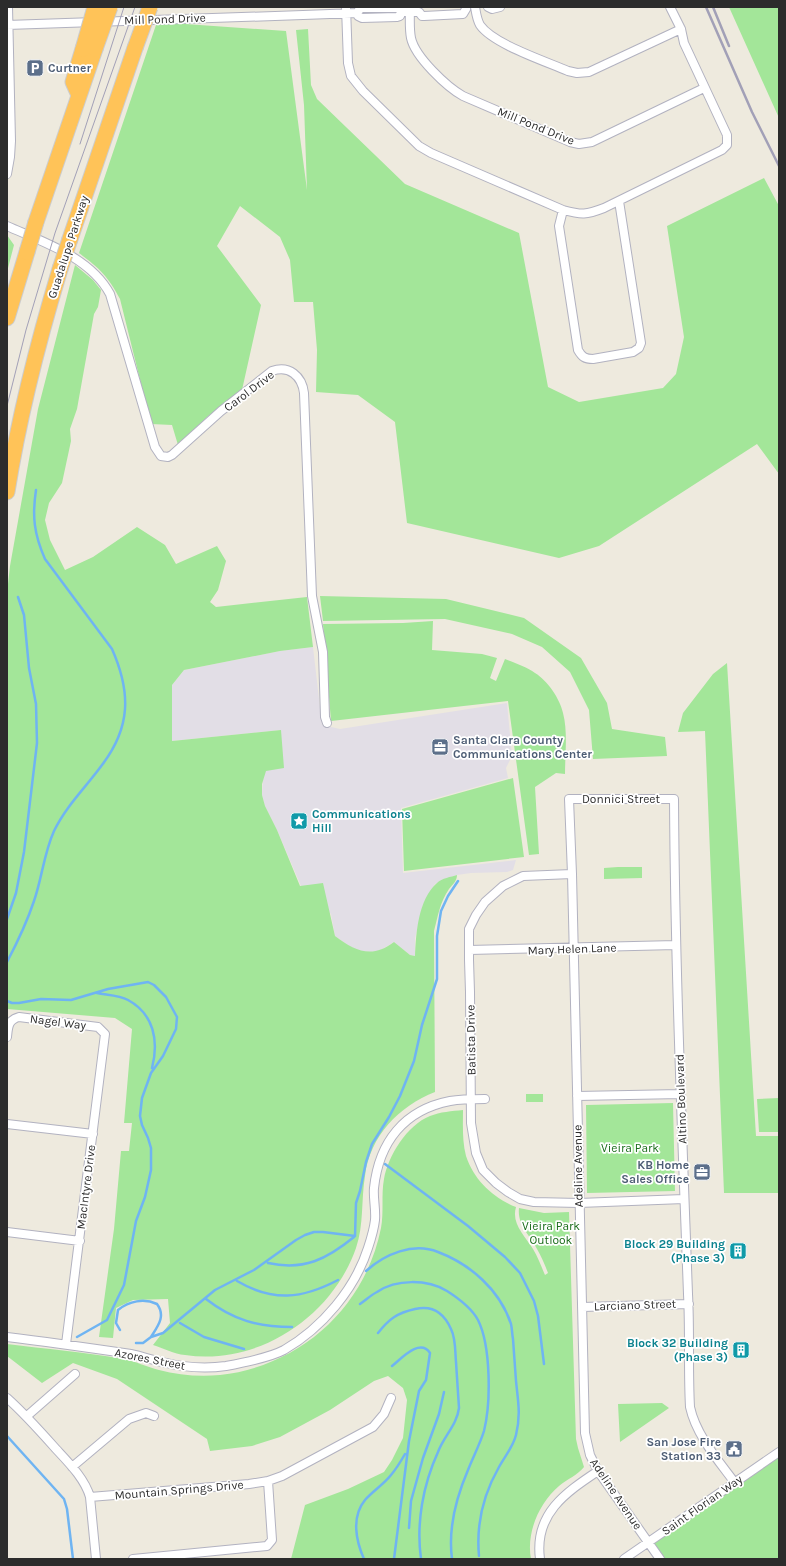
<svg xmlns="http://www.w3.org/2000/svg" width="786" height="1566" viewBox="0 0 786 1566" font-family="Karla,sans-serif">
<rect width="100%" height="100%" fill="#eeeade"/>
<path fill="#e2dee6" d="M313,647L322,725L340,729L507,703L512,756L506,768L508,778L401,808L403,873L516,860L513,870L507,872L471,873L457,875L435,884L423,905L415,938V956L410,955L394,942L379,951L371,952L360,951L349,946L335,936L331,914L301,886L277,830L265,806L262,795L263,777L281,730L172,741V685L184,670L280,651Z"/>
<path fill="#a3e699" d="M729,7H779V118Z
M157,22L286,31L307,190L304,105L296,30L308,29L311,85L317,99L405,184L519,233L548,387L579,402L663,388L676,374L684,337L667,226L764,178L779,206V474L757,444L599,546L559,558L407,523L395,422L358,395L316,392L317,350L313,302H294L290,260L280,237L240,206L217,246L261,305L242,390L207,417L178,445L172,425L151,424L120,299C108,276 99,268 79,253Z
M7,235L14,245L7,272Z
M75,265L93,280L101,290L98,307L94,314L77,409L70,429L71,441L62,483L49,503L45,520L50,540L65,570L93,557L137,527L165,545L176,564L217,546L226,561L218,590L210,602L216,607L307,597L313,647L280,651L184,670L172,685V741L281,730L284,768L266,771L262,784V795L265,806L277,830L300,886L323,883L335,936C355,951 372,959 394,942L410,955L415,956C416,933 418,900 437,883C442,878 451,877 457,875C457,881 453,884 449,889C440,902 438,916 434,931L435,1092C399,1106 370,1136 365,1176C361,1200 364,1225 356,1248C332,1317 258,1366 185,1355C174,1354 163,1348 153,1345L170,1323L168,1299L133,1300L116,1308L113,1338L99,1337L114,1229L121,1151H129L132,1123H124L132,1029L115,1018L7,1009V593L10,566L38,409Z
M320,596L446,599L524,618L581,658L607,703L612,729L665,737L667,756L593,759L589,710L570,672L542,647L512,634L445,619L323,621Z
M433,621L432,650L482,654L497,658L490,678L496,681L505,659C515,663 527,667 535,673C548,681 560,699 563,713C568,732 565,755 565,774L556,773L535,787L539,854L529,855L508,701L331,721L323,624L403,623Z
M727,663L756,1136H779V1193H724L705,731L678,732L683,713L713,674Z
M513,778L524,857L404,871L402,809Z
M618,867H642V878L604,879V868Z
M526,1094H543V1102H526Z
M779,1098V1132H759L757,1099Z
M673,1103L675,1191L587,1193L586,1105Z
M463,1110C463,1124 462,1141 466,1156C474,1180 493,1198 516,1207C511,1224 525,1236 533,1249C538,1257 541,1266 545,1275L548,1273C545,1265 541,1256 537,1249C530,1235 517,1225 519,1208L544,1213L569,1212L576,1439L578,1448L584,1467C578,1475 567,1479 559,1486C539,1503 526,1533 531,1559H291L305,1505L348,1489L384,1472L392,1460L403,1438L407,1400L403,1388L388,1376L374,1381L330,1410L280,1437L252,1446L210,1451L207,1439L117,1379L73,1363L42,1383L7,1356V1344C45,1349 85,1352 123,1359C135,1361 147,1367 159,1370C178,1375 199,1377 220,1375C300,1366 365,1308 381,1228C384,1212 381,1195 384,1179C388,1156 407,1125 430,1116C440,1112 452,1111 463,1110Z
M662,1403L669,1408L620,1442L618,1404Z
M779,1454V1559H663L652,1543Z"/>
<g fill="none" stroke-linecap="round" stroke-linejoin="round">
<path stroke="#6fb4f2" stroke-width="2.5" d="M7,919L16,893L24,852L37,743L36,704L29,668L24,615L18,597
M7,962C17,943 27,922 34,901C42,878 44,853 54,831C66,806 86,787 102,765C131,727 131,692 112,649L45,559C34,534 32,516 36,490
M97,993C107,995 119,995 128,1000C154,1014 159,1041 152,1068
M7,1001L12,1003H19L41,999L71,1000L108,989L148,982L154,985L166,997L177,1017L176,1029L163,1056L151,1073L142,1098L140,1116L142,1125L148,1138L151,1148V1170L145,1197L136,1221L124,1285L107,1320L77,1337
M385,1164L468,1226L505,1257L520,1273L534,1301L538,1316L544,1364
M355,1236L356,1203L360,1191L366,1162L372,1144L389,1117L400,1096L414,1061L422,1025L437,979V936L441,911L448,896L458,881
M268,1263C304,1271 327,1259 354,1237
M366,1271C385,1254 413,1242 438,1252C470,1264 500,1290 511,1324C512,1328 512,1334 513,1339C514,1353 515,1367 516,1381C518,1401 521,1414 516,1435C513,1447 505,1456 499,1467C483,1495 476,1524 479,1556
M237,1281C273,1302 302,1299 338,1280
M206,1299C233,1320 258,1327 292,1327
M360,1304C366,1300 371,1295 377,1292C396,1279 427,1279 447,1291C458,1298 471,1307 478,1320C491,1346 491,1403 484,1431C480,1444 473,1457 468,1470C456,1498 448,1529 452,1559
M180,1323L204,1337L244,1349
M120,1330L116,1323L118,1310C129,1301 144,1298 157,1304C166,1316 158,1326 151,1337
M378,1333C389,1319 397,1313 415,1309C432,1305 444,1313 451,1329C456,1339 455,1352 456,1362C457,1378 458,1393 459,1408C457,1425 444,1436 438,1452C423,1485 416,1523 421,1559
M136,1343H143L151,1337L163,1333L215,1290L254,1270L296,1240L305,1235L314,1232H323L355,1236
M392,1366C402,1358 420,1338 430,1353L426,1380L419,1391L409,1441L394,1559
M7,1436L64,1499L67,1509L73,1559
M409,1528L411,1501L423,1458L439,1414L444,1392
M364,1559C356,1541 351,1517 365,1500C373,1491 384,1484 391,1475C397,1468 401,1461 405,1454"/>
<defs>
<path id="street" d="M346,7L348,63L351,76L363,91L419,146L431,153L563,210C582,215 586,215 604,208L722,150L727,145V135L684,43L681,29L670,7
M410,7C410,17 409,28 411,38C415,57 447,87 463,96L570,142L579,144L592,142L704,88
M475,7C476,13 477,20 480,25C493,44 545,61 568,71L577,73L589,72L681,29
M488,7L492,9L500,7
M357,13L359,10L362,8H397L399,9L401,12H419L422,16H424L463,14L466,9
M7,25L303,15L357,13L358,16L362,18L397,17L400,16L401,12
M7,174L10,157L11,141L8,7
M563,210L559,226L578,350C582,357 585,359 593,359L633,352L639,348L641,343L619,201
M7,226C43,242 90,257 110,294L155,447L161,456L168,457L172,455L221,411L272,371C289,365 302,376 304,393L312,596L323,652L325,717L327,723
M572,874L523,876L503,886L485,902L476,915L469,929V960L470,992L471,1123L476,1153L483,1170L496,1183L508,1192L520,1199L534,1202L579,1203L684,1199
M469,950L676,945
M7,1037C8,1027 8,1020 19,1017L98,1027L105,1034L66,1344
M577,1096L681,1094
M7,1124L93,1134
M7,1232L80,1241
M582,1307L689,1304
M7,1337C48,1342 90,1348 131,1354C141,1356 152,1360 162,1362C182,1367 205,1369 226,1366C242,1363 271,1357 284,1350C322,1328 355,1289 368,1248C371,1239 374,1229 375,1220C376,1209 373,1198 374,1188C379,1142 404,1110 450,1101C461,1099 474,1099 485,1099
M7,1398C25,1414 40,1431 56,1449C69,1463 85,1479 90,1497L96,1559
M27,1416L75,1374
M72,1467L129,1419L146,1413L154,1416
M90,1497L249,1484L268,1481L282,1476L373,1427L384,1414L391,1398
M133,1559L267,1546L272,1540L268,1481
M540,1559C534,1514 565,1493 598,1471
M624,1559L779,1452
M660,1559L598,1471L590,1455L585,1433L572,874L569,799H674C675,964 682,1129 688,1294C690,1332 688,1370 690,1407C696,1435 718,1460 735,1483"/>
<path id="highway" d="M78,93L73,82L83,49
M36,222L95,49
M70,239L135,48
M7,318L27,252
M7,492C19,416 38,342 60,269"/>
</defs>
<use href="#street" stroke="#b2b2c0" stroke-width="10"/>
<use href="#highway" stroke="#ccc" stroke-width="17"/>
<use href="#street" stroke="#fff" stroke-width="8"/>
<use href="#highway" stroke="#ffc358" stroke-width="15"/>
<path stroke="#a2a0b7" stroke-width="1" d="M80,144L124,7
M7,406L26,330L55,233L135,7"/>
<path stroke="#a2a0b7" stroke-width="2.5" d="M706,7L752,112L779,166
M713,7L729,46"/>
<defs>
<path id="highway-bridge" d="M135,48L150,7
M83,49L95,7
M95,49L110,7
M27,252L36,222
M60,269L70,239"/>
</defs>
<use href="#highway-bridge" stroke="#ccc" stroke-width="17" stroke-linecap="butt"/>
<use href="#highway-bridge" stroke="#ffc358" stroke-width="15"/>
</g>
<defs>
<symbol id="parking-square" viewBox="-11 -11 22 22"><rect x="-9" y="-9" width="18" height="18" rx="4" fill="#5c6f8a" stroke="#fff"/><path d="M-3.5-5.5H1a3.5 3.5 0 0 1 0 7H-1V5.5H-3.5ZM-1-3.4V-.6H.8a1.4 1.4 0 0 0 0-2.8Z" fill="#fff"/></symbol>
<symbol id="office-square" viewBox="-11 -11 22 22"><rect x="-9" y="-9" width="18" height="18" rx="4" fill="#5c6f8a" stroke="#fff"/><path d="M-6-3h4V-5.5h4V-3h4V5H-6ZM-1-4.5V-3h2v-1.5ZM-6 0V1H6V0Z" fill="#fff"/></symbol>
<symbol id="sight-square" viewBox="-11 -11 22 22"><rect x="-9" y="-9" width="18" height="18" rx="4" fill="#0f9aa8" stroke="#fff"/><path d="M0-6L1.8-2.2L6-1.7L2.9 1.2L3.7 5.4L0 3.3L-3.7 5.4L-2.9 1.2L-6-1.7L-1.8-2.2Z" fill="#fff"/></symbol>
<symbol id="building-square" viewBox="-11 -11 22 22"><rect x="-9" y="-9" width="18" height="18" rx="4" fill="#0f9aa8" stroke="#fff"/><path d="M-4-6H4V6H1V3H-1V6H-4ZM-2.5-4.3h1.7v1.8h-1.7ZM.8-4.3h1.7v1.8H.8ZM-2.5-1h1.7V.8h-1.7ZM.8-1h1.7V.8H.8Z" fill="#fff"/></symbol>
<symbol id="civic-square" viewBox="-11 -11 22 22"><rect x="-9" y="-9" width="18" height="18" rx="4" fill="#5c6f8a" stroke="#fff"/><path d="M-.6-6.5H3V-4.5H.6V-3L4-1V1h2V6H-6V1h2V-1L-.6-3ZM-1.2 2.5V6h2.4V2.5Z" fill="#fff"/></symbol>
</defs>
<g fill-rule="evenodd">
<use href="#parking-square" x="25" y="58" width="20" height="20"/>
<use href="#office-square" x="430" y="737" width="20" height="20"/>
<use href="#sight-square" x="289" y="811" width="20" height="20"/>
<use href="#office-square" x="692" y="1162" width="20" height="20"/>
<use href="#building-square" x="728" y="1241" width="20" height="20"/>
<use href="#building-square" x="731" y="1340" width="20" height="20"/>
<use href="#civic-square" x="724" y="1439" width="20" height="20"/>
</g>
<g text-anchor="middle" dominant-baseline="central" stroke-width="3.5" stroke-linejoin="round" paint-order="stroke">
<g font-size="12" fill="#2c2c2c" stroke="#fff">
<text transform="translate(165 19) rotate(-2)">Mill Pond Drive</text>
<text transform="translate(536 126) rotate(22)">Mill Pond Drive</text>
<text transform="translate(68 247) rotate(-72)">Guadalupe Parkway</text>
<text transform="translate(249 391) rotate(-37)">Carol Drive</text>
<text x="621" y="799">Donnici Street</text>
<text transform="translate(572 949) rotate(-2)">Mary Helen Lane</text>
<text transform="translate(58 1022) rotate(7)">Nagel Way</text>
<text transform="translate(471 1040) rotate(-91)">Batista Drive</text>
<text transform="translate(681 1099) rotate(-92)">Altino Boulevard</text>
<text transform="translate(578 1166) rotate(-91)">Adeline Avenue</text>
<text transform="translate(86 1187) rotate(-83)">MacIntyre Drive</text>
<text transform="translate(635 1305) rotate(-2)">Larciano Street</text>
<text transform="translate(150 1359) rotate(11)">Azores Street</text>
<text transform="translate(179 1490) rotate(-5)">Mountain Springs Drive</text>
<text transform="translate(616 1494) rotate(56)">Adeline Avenue</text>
<text transform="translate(702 1505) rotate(-35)">Saint Florian Way</text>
</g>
<g font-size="12" font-weight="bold" fill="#4e5e75" stroke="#fff" text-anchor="start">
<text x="48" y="68">Curtner</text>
<text x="453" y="740">Santa Clara County<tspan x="453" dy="14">Communications Center</tspan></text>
<text x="689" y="1165" text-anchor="end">KB Home<tspan x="689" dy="14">Sales Office</tspan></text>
<text x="721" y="1442" text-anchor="end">San Jose Fire<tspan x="721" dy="14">Station 33</tspan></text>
</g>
<g font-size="12" font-weight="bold" fill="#0d838f" stroke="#fff" text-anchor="end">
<text x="312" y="814" text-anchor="start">Communications<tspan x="312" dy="14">Hill</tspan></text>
<text x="725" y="1244">Block 29 Building<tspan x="725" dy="14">(Phase 3)</tspan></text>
<text x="728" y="1343">Block 32 Building<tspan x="728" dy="14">(Phase 3)</tspan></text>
</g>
<g font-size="12" fill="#196c19" stroke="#fff">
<text x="630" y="1148">Vieira Park</text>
<text x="551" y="1226">Vieira Park<tspan x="551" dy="14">Outlook</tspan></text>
</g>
</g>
<rect width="786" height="1566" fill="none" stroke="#2c2c2c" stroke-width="16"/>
</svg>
